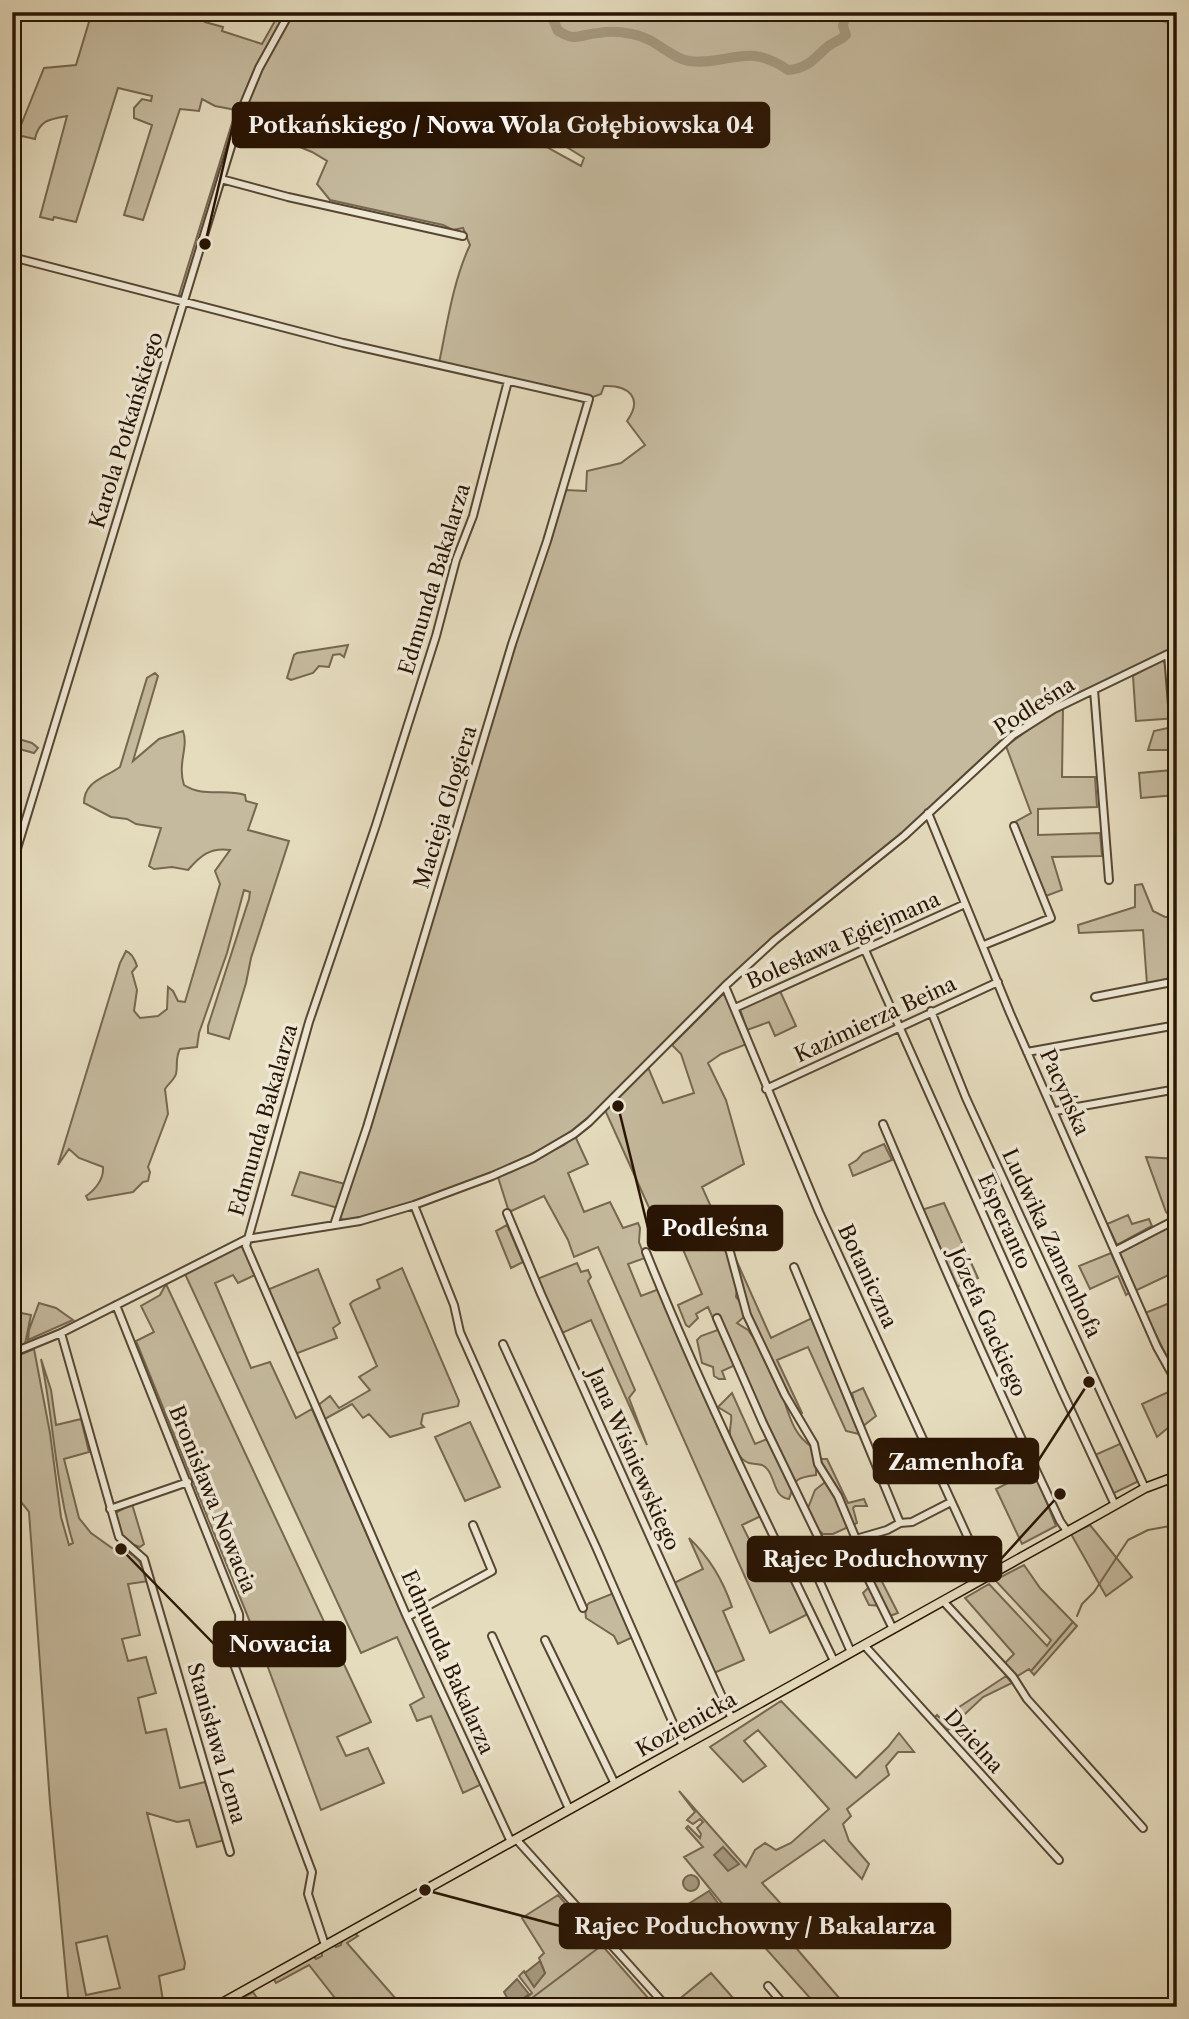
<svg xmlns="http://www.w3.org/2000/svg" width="1189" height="2019" viewBox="0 0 1189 2019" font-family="'Libre Caslon Text',serif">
<rect width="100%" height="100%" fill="#e5dcbe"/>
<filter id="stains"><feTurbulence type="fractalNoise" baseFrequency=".00286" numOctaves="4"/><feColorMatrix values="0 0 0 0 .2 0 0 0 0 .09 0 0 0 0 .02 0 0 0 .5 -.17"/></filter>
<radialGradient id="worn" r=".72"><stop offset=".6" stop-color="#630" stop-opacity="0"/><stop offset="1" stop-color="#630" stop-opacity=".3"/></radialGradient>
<path fill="#c5ba9e" stroke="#766750" stroke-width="2" fill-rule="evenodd" d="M92,12H208L205,22L223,27L222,31L262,44L280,12H287L258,63L243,100L183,296L179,295L236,110L215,106L202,99L199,111L180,109L143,220L124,215L152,125L134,118V108L142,99L151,101L152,96L118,88L76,222L54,217L53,220L40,217L67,116C50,119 39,120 35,139L17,135L44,68L76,65Z
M294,12H1177V647L1059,704L1010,732L902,833L772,939L688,1018L603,1105L561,1140L501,1169L416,1201L381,1213L346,1220L340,1219V1216L402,1018L554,517L566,490L586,491L587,471L621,463L645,445L627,421C643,399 630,385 604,386L601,394L593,397L439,363C447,325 453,281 470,245L463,228L453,230L443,225L330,200L317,184L327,161L312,152L259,130L247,105L261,69ZM503,107L584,158L581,166L514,129L496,115Z
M348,645L344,657L340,654L333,655L329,667L319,666L313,673L291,680L287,678L294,655L297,653Z
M1177,654V718L1136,721L1133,676L1163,659L1164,662Z
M155,673L158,676L133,761L159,739L183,731C189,747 177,763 184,785C204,798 224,788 245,795L246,801L257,804L248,830L289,841L251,958L246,983L229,1039L208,1033V1026L249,899L250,892L244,890L227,953L199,1033L197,1047L180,1049C175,1058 178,1065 176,1074C174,1080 169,1083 165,1089L168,1114L148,1167L150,1172L148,1181L143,1182L133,1192L88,1200L86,1196C95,1190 104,1179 103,1167L79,1158L69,1149L58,1165L120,963L126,951C132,953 135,960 137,966L132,972L137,990L134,1011L140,1018L158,1016L167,1009L168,987L173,991L178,1001L185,1002L220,884L215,871L230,850C210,847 200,856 188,870L172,867L154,869L149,866L161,828L136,824L127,819L111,817L84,803C84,781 105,778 120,767L147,678Z
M1063,708L1062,777H1095L1097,807L1038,809V835L1100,833L1102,856L1052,857L1062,890L1046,896L1015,822L1031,813L1006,746L1050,714Z
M1177,726V795L1141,798L1139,773L1172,770L1170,750H1148L1154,731Z
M12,737L32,743L38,748L34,753L12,747Z
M1142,884L1153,911L1165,917L1177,916V979L1147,984L1143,930L1079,933L1078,925L1135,907V885Z
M780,991L796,1026L775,1036L769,1022L747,1030L740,1009Z
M723,994L727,997L747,1044L721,1054L708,1063L726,1100L744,1164L702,1187L721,1229L719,1234L730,1256L737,1286L736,1297L742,1304L745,1316L737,1323L748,1330L758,1344L734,1255L771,1338L812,1318L844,1389L859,1434L846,1431L808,1347L777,1360L802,1413L799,1415L780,1389C789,1412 791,1433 812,1447L816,1466V1475C793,1478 796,1480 789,1499C774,1497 776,1481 768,1470C762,1462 757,1465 749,1463C739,1460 729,1441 730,1431C730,1426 732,1421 731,1415L718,1407L732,1393L755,1444L767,1439L735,1365L722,1371L725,1379H719L714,1376L713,1367L702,1363L697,1340L701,1336L718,1330L708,1307L696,1314L698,1318L689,1327L686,1325L678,1305L702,1294L670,1219L665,1218L656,1221L651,1212L605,1110L648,1067L663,1103L694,1093L681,1054L672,1045Z
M575,1136L588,1164L568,1173L584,1212L610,1202L623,1228L638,1223L640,1228L639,1242L645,1258L628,1264L641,1296L659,1289L763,1515L742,1525L768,1578L783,1569L771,1539L773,1538L807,1612L806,1615L770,1633L598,1247L574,1257L568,1240L544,1196L509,1212L498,1177L564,1145Z
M884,1144L892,1160L853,1176L849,1165L857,1160L863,1153Z
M1146,1157L1177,1159V1216L1172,1218L1166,1212Z
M300,1172L345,1184L338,1208L292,1195Z
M944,1203L978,1278L956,1287L921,1210Z
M1128,1215L1132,1224L1149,1219L1152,1226L1117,1245L1107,1224Z
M1177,1222V1271L1135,1291L1119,1253Z
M507,1225L523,1262L511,1268L496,1231Z
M240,1246L243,1247L255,1275L238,1283L233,1275L215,1283L251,1368L270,1362L296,1418L312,1409L379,1562L482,1784L463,1793L431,1716L417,1721L410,1705L424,1697L397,1637L361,1653L185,1274Z
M1111,1253L1129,1293L1126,1295L1118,1276L1090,1289L1079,1266Z
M577,1263L581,1272L588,1270L591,1277L588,1281L635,1390L629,1398L647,1445L591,1320L562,1333L537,1279Z
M402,1268L459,1401L458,1406L423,1414L421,1424L424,1427L390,1437L369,1414L363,1418L352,1404L323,1420L317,1406L330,1396L339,1408L370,1390L359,1377L377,1366L350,1304L353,1301L380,1288L377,1280Z
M318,1269L340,1323L333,1328L337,1338L295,1354L267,1290Z
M166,1284L371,1722L337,1737L346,1756L368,1748L384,1783L321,1810L263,1654L136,1341L154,1332L141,1306L160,1295Z
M1177,1300V1377L1145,1313Z
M39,1303L56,1308L73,1320L28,1340L29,1330Z
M12,1311L31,1315L25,1344L12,1350Z
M34,1349L50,1433L61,1517L69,1545L73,1543C55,1484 54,1420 41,1359L51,1390L56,1425L81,1419L89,1452L64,1459L79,1518L91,1533L112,1548L125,1550L134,1556L140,1562L149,1581L128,1584L140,1635L122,1639L128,1661L146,1657L156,1693L138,1698L146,1733L166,1729L180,1788L205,1782L225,1840L197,1847L189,1820L177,1822L147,1813L185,1963L184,1969L159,1976L164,2007H69L50,1803L29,1512L18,1498L12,1439V1358ZM107,1936L120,1988L86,1995L76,1943Z
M863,1388L876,1416L863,1426L859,1421L852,1393Z
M1177,1388V1426L1169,1427L1157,1437L1142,1404Z
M470,1422L500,1487L465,1501L435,1437Z
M1122,1443L1139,1481L1112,1494L1095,1455Z
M820,1459H827L848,1503L864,1499L867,1506H855L853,1508L857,1523L833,1534H823L815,1527L808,1508L815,1490L829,1479Z
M1034,1470L1056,1526L1022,1544L996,1489Z
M132,1504L144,1544L140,1547C122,1542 119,1530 115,1513Z
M1090,1525L1132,1577L1106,1596L1071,1534Z
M689,1538C709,1557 723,1580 732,1607L723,1611L744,1660L714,1673L672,1584L703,1569Z
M1024,1565L1040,1588L1077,1626L1034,1675L1029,1669L1016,1677L1005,1663L1014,1654L965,1598L989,1584L1047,1646L1051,1640L995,1580Z
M875,1568L898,1613L890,1616L883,1606L869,1605L863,1593L868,1588Z
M614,1593L633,1637L618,1644L614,1636L586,1618L585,1608L589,1603Z
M1006,1676L1012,1683L983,1697L948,1730L934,1718L937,1715L941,1719Z
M781,1701L856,1778L888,1747L899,1733L914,1752H898L886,1766L889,1775L847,1809L851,1816L843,1824L849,1841L869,1864L862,1879L824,1840L762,1883L791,1915L778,1927L847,2007H818L727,1905L724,1906L684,1857L703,1847L686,1828L688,1826L700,1838L701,1834L697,1828L703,1822L700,1819L693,1824L687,1820L695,1812L679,1791L746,1867L755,1850L765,1843L776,1850L791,1843L829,1809L758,1730L744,1741L766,1766L743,1782L710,1747Z
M558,1895L656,2007H516L532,1993L519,1976L524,1971L534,1986L545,1973L539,1958L544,1953L522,1918Z
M354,1933L358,1936L347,1943L403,2007H342L309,1965L276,1983L273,1978L313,1956L316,1959L322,1956V1951L334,1944L336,1947L341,1945L342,1940Z
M711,1973L741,2007H690L682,1997Z
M253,1992L263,2007H225Z"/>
<path fill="#a5987e" stroke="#73634d" stroke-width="2" d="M723,1847L739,1864L728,1871L714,1855Z
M683 1883a8 8 0 1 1 16 0a8 8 0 1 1-16 0Z
M709,1891L718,1903L711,1913L703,1915L690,1903Z
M540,1961L545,1973L534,1987L525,1973Z
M517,1979L529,1994L512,2007L504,1992Z"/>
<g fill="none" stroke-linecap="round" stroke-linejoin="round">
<path stroke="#73634d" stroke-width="2" d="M1077,1616L1082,1604L1094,1592L1128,1540L1148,1530L1170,1526
M1032,1670L1072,1623
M520,2007L601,1946"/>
<path stroke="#a5987e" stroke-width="10" d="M550,12L558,31C562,33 568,37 573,37C581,37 591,33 599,33C609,31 622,32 632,34C656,38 670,58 689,61C730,66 746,41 788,70C806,69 814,59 826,48C832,42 840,41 846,35L843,26L846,12
M1074,12L1081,15L1087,12
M1162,12L1165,18L1171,20L1177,17"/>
<defs>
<path id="minor" d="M221,179L288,197L463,236
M12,257L343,343L589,399L547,541L512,644L367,1127L334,1225
M508,381L473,516L456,560L436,636L376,825L309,1022L246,1246L407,1617L511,1842
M1094,690L1109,880
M928,813L1010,1013L1157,1347L1177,1383
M12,865L244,104L259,68L290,12
M984,945L1051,918L1014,826
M865,950L1062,1391L1115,1505
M725,986L819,1212L986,1577
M1095,997L1177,981
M735,1008L965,904
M931,1011L966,1098L1145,1488
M1027,1052L1177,1025
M766,1089L998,982
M1055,1111L1177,1089
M883,1124C939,1257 998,1390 1060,1521L1067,1531
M414,1205L454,1305L460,1332L583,1608
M507,1213L541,1294L732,1719
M722,1232L730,1252L747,1315L785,1395L814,1444L818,1464L838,1496L856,1539L861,1564L893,1629
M1115,1251L1177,1219
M646,1252C702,1392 769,1527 834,1661
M794,1267L900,1523
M116,1305L239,1614C241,1630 231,1643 232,1659L312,1872L308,1894L325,1945
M717,1318L763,1423L821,1543C823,1553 822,1557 815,1565V1571L851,1652
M61,1333L119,1537L144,1559L230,1852
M503,1344L596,1547L683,1746
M12,1353L61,1333L247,1239L360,1221L414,1205L492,1176L533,1158L574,1134L589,1122L725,986L775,940L904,836L1013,735L1054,709L1168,654L1177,769
M110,1509L188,1482
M856,1539L887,1530L900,1523L912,1522L951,1502
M943,1601L1013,1677L1027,1699L1143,1828
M407,1617L492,1571L473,1525
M492,1636L569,1809
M545,1640L615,1784
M864,1645L1059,1860
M516,1839L667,2007
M768,1986L786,2007"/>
<path id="major" d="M215,2007L1099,1514L1145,1488L1177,1476"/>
</defs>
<use href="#minor" stroke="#574632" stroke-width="10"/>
<use href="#major" stroke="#281403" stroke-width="11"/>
<use href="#minor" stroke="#eee8d5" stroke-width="6"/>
<use href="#major" stroke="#e5dcbe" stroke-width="8"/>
</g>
<g text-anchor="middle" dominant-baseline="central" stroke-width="7" stroke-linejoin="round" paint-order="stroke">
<g font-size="21" fill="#281403" stroke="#eee8d5">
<text transform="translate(126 430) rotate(-73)">Karola Potkańskiego</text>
<text transform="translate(434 579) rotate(-73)">Edmunda Bakalarza</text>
<text transform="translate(1034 706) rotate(-32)">Podleśna</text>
<text transform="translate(445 807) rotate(-73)">Macieja Glogiera</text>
<text transform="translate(843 940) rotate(-24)">Bolesława Egiejmana</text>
<text transform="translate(875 1019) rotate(-25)">Kazimierza Beina</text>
<text transform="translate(1065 1092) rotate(66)">Pacyńska</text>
<text transform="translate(263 1120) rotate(-74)">Edmunda Bakalarza</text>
<text transform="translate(1005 1221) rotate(66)">Esperanto</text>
<text transform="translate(1052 1243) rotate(65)">Ludwika Zamenhofa</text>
<text transform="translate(868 1276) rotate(65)">Botaniczna</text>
<text transform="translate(988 1322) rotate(66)">Józefa Gackiego</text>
<text transform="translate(634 1459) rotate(66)">Jana Wiśniewskiego</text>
<text transform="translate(213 1499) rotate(68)">Bronisława Nowacia</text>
<text transform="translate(448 1662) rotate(66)">Edmunda Bakalarza</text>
<text transform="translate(686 1724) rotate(-29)">Kozienicka</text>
<text transform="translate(974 1741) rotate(48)">Dzielna</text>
<text transform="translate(217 1743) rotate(74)">Stanisława Lema</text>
</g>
</g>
<path fill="none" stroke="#281403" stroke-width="2.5" d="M205 244L233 125M618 1106L648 1228M1089 1382L1038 1461M1060 1494L1001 1559M121 1549L214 1644M425 1890L560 1926"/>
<g fill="#281403" stroke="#eee8d5" stroke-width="2.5">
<circle cx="205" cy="244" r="7"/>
<circle cx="618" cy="1106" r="7"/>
<circle cx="1089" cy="1382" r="7"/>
<circle cx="1060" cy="1494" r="7"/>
<circle cx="121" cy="1549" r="7"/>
<circle cx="425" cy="1890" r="7"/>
</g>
<g fill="#281403" stroke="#281403" stroke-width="2.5">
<rect x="233" y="103" width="536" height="44" rx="7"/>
<rect x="648" y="1206" width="134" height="44" rx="7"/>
<rect x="874" y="1439" width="164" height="44" rx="7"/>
<rect x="748" y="1537" width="253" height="44" rx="7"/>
<rect x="214" y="1622" width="131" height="44" rx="7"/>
<rect x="560" y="1904" width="390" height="44" rx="7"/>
</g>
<g font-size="23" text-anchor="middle" font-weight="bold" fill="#fff">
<text x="501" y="133">Potkańskiego / Nowa Wola Gołębiowska 04</text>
<text x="715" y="1236">Podleśna</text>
<text x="956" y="1470">Zamenhofa</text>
<text x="875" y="1567">Rajec Poduchowny</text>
<text x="280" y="1652">Nowacia</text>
<text x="755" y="1934">Rajec Poduchowny / Bakalarza</text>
</g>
<rect width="1189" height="2019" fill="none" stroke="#e5dcbe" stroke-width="42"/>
<rect x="14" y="14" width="1161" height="1991" fill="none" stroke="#281403" stroke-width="3.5"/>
<rect x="21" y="21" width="1147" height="1977" fill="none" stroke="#281403" stroke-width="2"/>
<rect width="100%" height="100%" filter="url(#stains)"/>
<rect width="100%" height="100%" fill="url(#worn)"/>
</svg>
